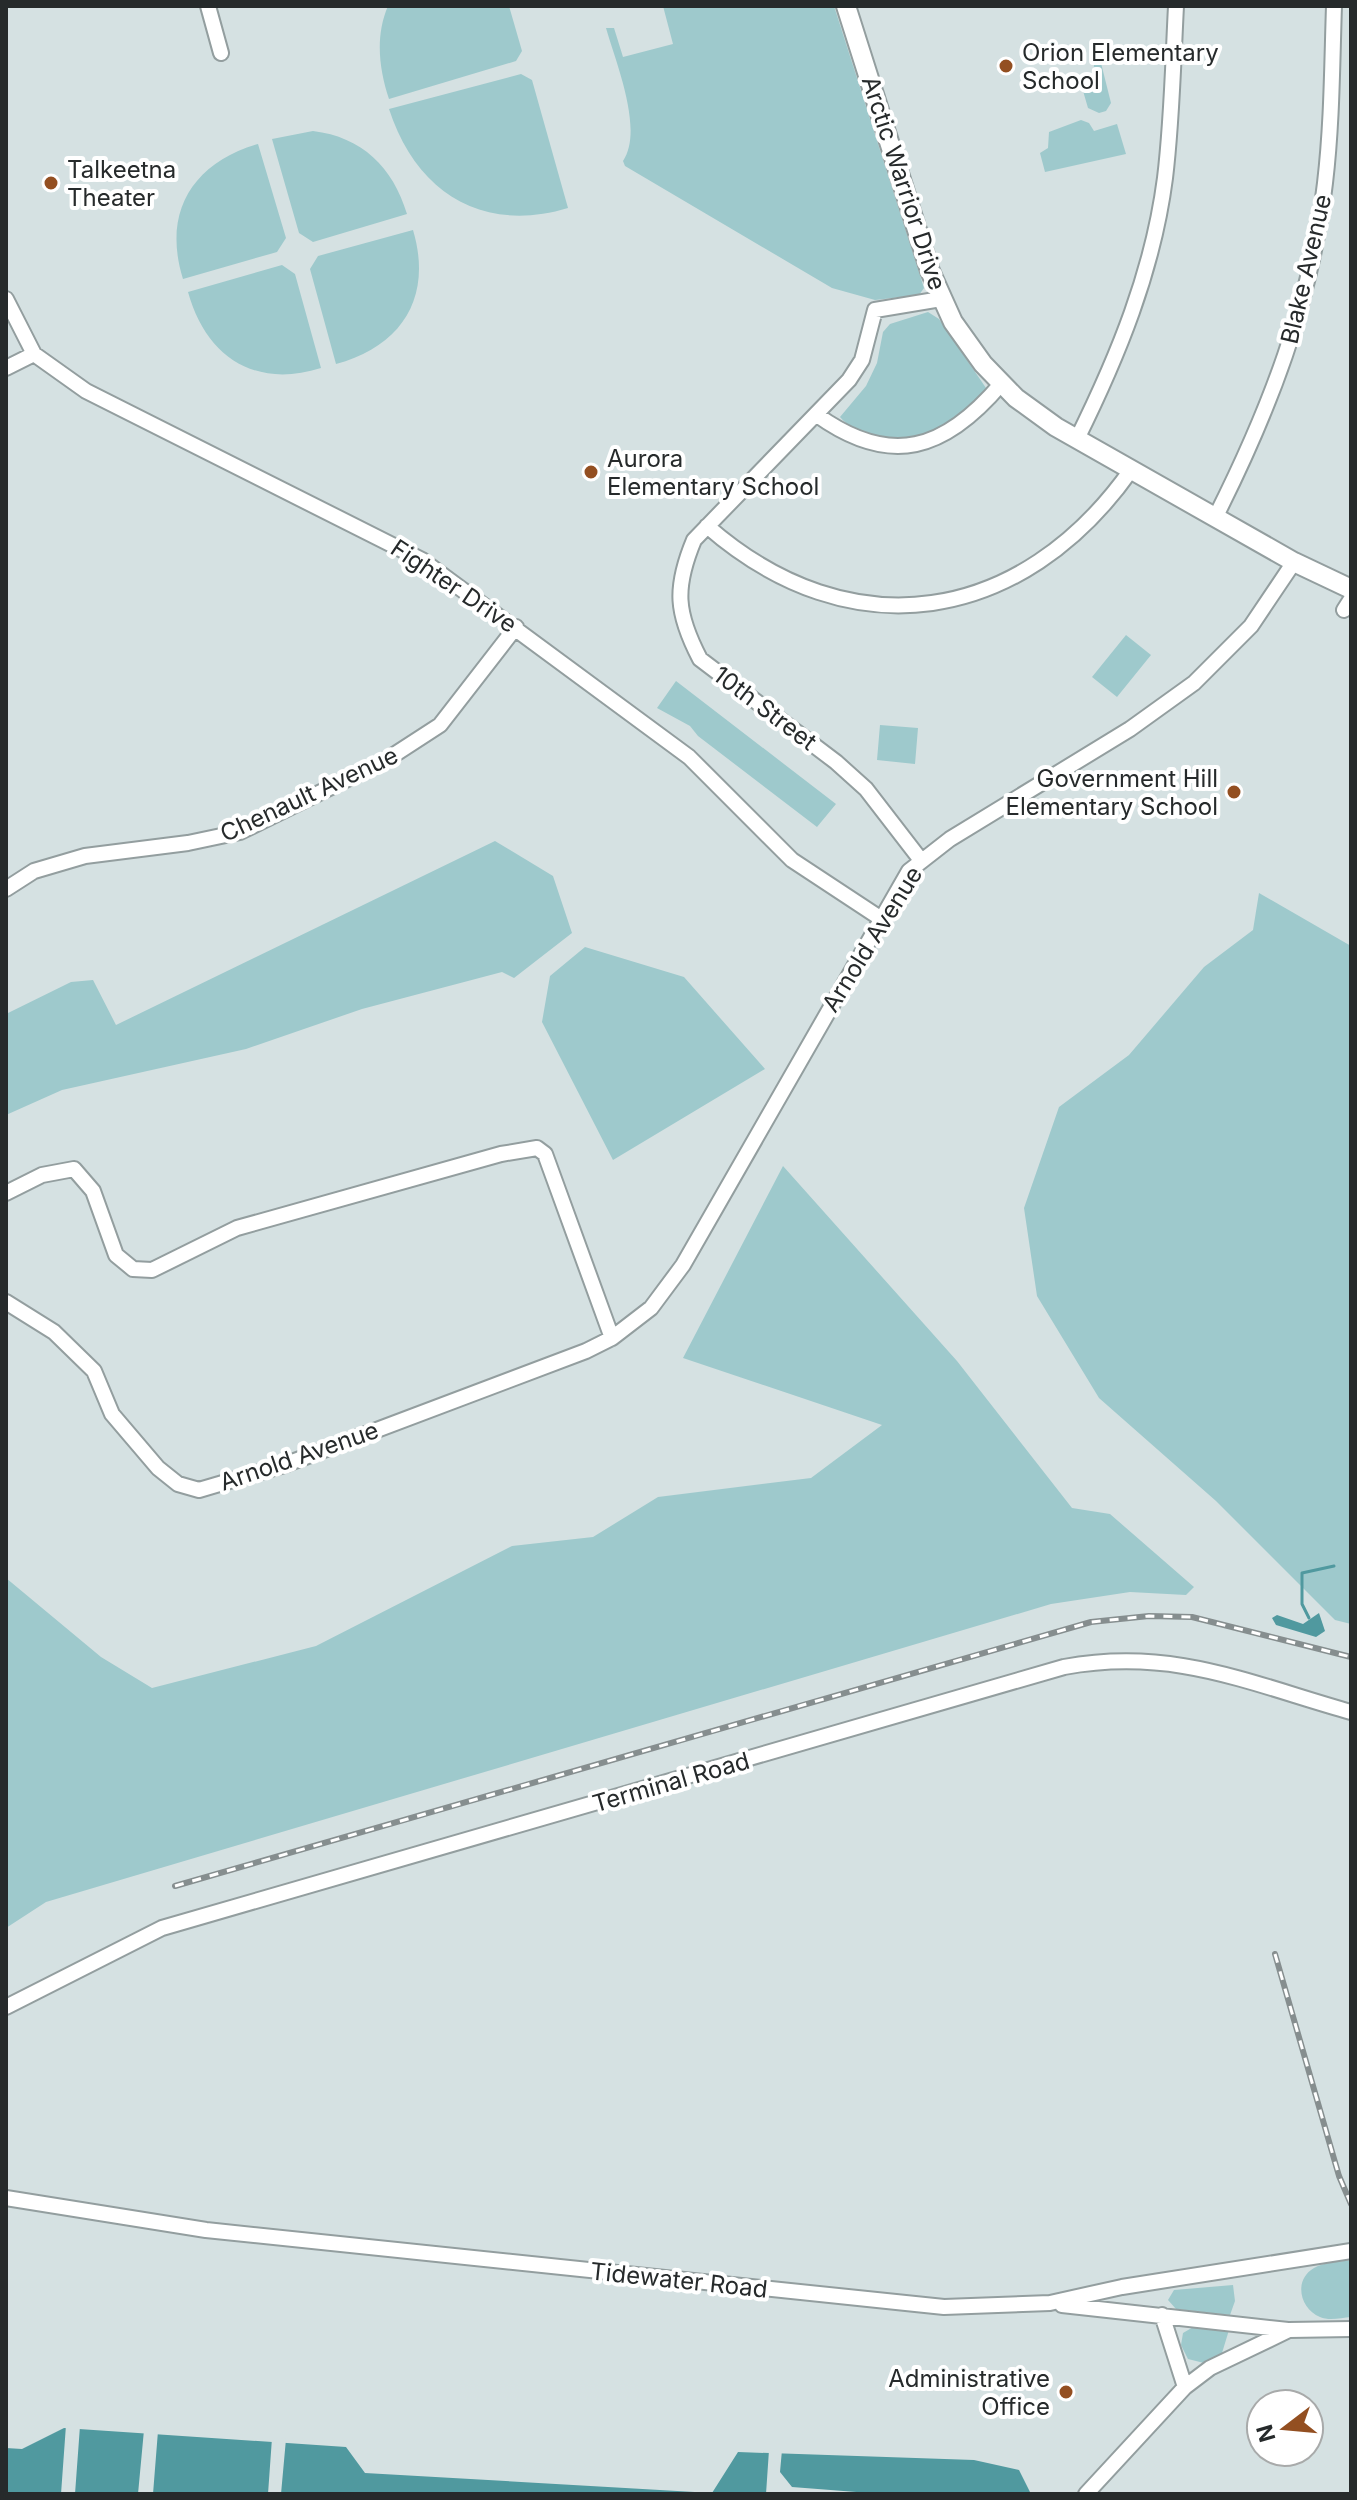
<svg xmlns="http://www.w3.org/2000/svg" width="1357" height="2500" viewBox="0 0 1357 2500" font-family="Inter,sans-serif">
<rect width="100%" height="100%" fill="#d5e1e2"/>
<path fill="#9ec9cc" d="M388,6H509L522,51L516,61L389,99C379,69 375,36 388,6Z
M663,6H834L924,288L919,295L875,300L832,288L625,166L623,161C644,130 616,63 606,28H614L623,57L673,44Z
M1101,63L1111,103L1106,111L1099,113L1088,108L1081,84L1092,80L1094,65Z
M521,74L532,80L568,208C482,234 416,192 389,109Z
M1081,120L1089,123L1094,131L1117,124L1126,154L1045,172L1040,153L1048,148L1049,132Z
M313,131C362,137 393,167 407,214L313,242L299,233L272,139Z
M258,144L286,238L277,252L183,279C162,212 193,163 258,144Z
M413,230C433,297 402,346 336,364L310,269L318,256Z
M282,265L295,274L321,368C255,389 206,357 188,292Z
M928,312L939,319L986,388C962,425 916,447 872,434C859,429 849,428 840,417L866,386L877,363L883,332L890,324Z
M1126,635L1151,655L1117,697L1092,677Z
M676,681L836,804L817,827L698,736L690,726L657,708Z
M880,725L918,728L915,764L877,760Z
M495,841L553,876L572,933L514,978L502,972L362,1009L246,1049L62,1090L6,1115V1014L71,982L93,980L116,1025Z
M1259,893L1351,946V1624L1335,1620L1216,1501L1099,1398L1037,1296L1024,1208L1059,1107L1129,1055L1204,967L1253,930Z
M585,947L684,977L765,1069L613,1160L542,1022L550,976Z
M783,1166L957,1361L1072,1508L1110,1514L1194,1587L1186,1595L1130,1592L1051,1604L46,1902L6,1928V1578L101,1657L152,1688L316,1646L512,1546L593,1537L658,1497L811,1478L882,1425L683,1358Z
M1351,2260V2317C1341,2318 1329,2321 1320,2317C1300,2309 1293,2280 1314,2268C1324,2262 1340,2262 1351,2260Z
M1233,2285L1235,2301L1230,2315L1176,2309L1168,2300L1174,2290Z
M1195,2326L1229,2330L1222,2353L1204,2363L1188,2359L1181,2345L1183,2333Z"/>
<path fill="#50999f" d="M1319,1613L1325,1631L1316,1637L1276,1625L1272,1618L1277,1615L1303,1624Z
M64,2428L346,2447L365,2473L712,2493L738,2452L974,2460L1019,2470L1031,2494H6V2448L22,2449Z"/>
<path fill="#d5e1e2" d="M66,2425L80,2426L75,2494H61Z
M144,2430L158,2431L153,2494H138Z
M272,2438L286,2439L281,2494H268Z
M769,2450H782L780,2472L792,2487L882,2494H766Z"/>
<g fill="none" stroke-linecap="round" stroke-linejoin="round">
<path stroke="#50999f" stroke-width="3" d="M1309,1618L1302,1604V1573L1334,1566"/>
<defs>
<path id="minor" d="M208,6L221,53
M6,299L34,354L86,391L422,560L689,757L792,860L880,918
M6,368L34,354
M817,415C891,468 945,450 1001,384
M1077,439C1118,356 1153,271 1165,178C1172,121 1173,63 1176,6
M1215,518C1269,411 1311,303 1325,183C1332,124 1332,65 1334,6
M707,526C851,652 1022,624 1131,470
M1344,610L1351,599
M920,859L866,789L836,762L700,659C676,613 674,588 694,540L849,380L862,360L875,310L941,299
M6,889L34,871L85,856L188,843L240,832L386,760L440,725L516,627
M6,1193L42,1175L74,1169L93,1191L116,1255L133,1269L152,1270L237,1228L501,1154L537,1148L545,1154L612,1338L586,1351L284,1465L199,1490L178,1484L158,1468L112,1414L94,1371L54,1332L6,1302
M612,1338L651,1308L683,1265L909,871L950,839L1130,729L1194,683L1251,626L1294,562
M6,2007L162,1928L1064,1667C1173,1647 1248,1683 1351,1712
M6,2198L206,2230L944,2307L1050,2303L1122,2287L1351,2251
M1062,2305L1288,2330
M1162,2315L1185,2387
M1086,2494L1185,2387L1210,2368L1289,2330L1351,2329"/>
<path id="major" d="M846,6L930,271L953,322L983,364L1016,398L1056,427L1294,562L1351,589"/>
</defs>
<use href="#minor" stroke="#939e9f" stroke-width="18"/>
<use href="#major" stroke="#939e9f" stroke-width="22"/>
<use href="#minor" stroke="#fff" stroke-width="14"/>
<use href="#major" stroke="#fff" stroke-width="18"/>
<defs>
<path id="rail" d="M175,1886L1091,1622L1149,1616L1192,1617L1351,1657
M1275,1954L1339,2176L1351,2204"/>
</defs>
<use href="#rail" stroke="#868e8f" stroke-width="6"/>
<use href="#rail" stroke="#fff" stroke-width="3" stroke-dasharray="9" stroke-linecap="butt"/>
</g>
<g fill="#934f21" stroke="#fff" stroke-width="3">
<circle cx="1006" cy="66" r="8"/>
<circle cx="51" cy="183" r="8"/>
<circle cx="591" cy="472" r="8"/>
<circle cx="1234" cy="792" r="8"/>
<circle cx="1066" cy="2392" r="8"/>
</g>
<g text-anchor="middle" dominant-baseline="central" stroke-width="8" stroke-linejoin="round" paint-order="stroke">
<g font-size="24" fill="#262a2b" stroke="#fff" text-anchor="start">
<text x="1022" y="52">Orion Elementary<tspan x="1022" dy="28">School</tspan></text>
<text x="67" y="169">Talkeetna<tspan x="67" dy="28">Theater</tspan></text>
<text x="607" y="458">Aurora<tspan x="607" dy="28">Elementary School</tspan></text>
<text x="1218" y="778" text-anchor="end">Government Hill<tspan x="1218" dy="28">Elementary School</tspan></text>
<text x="1050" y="2378" text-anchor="end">Administrative<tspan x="1050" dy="28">Office</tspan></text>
</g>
<g font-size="24" fill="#262a2b" stroke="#fff">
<text transform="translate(904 183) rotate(72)">Arctic Warrior Drive</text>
<text transform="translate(1306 269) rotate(-77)">Blake Avenue</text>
<text transform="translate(454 586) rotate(34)">Fighter Drive</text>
<text transform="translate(765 708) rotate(37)">10th Street</text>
<text transform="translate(309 794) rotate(-25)">Chenault Avenue</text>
<text transform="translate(872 939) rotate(-58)">Arnold Avenue</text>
<text transform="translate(299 1456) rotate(-19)">Arnold Avenue</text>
<text transform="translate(671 1782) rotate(-16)">Terminal Road</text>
<text transform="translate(679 2280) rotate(6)">Tidewater Road</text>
</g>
</g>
<rect width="1357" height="2500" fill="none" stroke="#262a2b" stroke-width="16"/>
<g transform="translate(1285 2428) rotate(254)"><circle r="38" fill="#ffffff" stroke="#a8aaaa" stroke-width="2"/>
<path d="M0-6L14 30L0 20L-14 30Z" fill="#934f21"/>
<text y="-12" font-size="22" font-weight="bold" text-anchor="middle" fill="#262a2b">N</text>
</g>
</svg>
